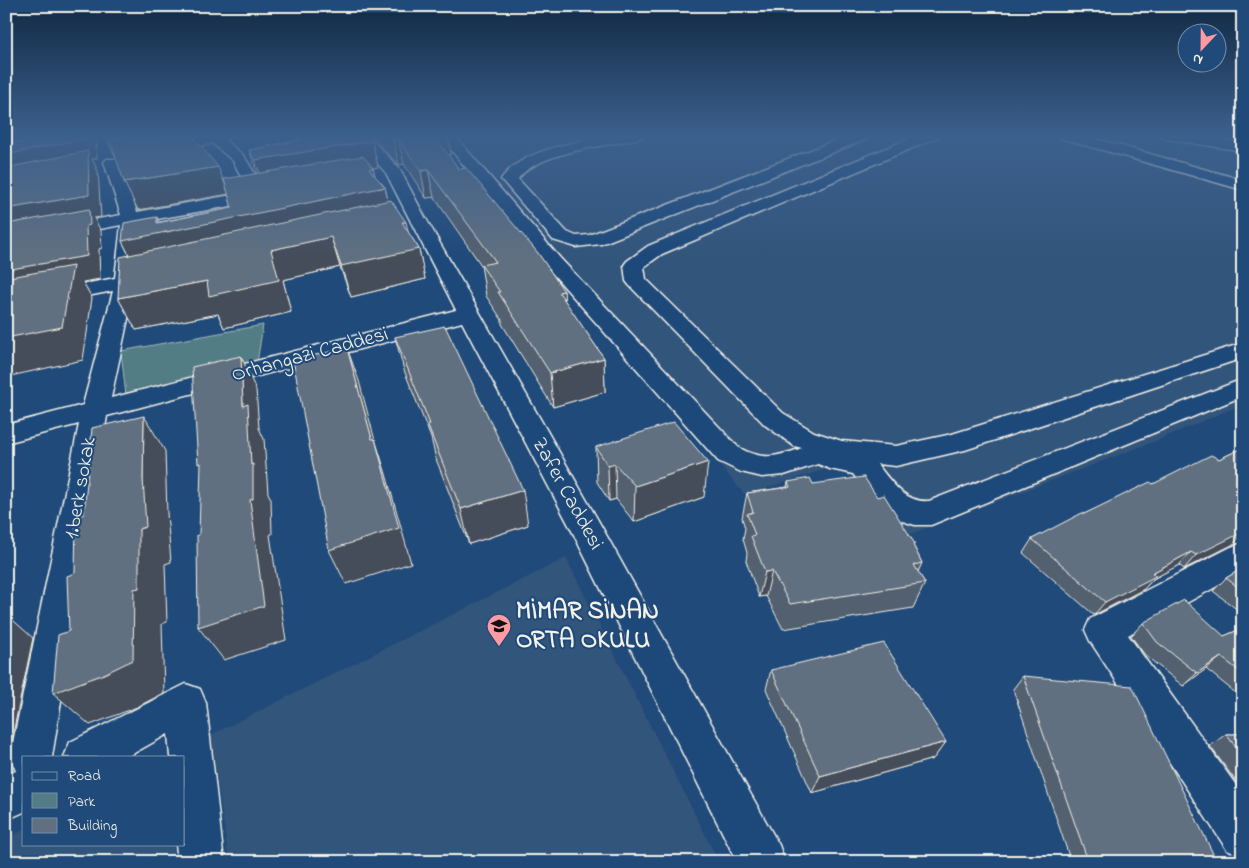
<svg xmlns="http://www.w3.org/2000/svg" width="1249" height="868" viewBox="0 0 1249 868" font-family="'Indie Flower',sans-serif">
<rect width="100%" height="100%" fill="#1f4a7a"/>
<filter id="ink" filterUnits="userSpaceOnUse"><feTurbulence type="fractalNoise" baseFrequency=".02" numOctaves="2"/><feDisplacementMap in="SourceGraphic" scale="10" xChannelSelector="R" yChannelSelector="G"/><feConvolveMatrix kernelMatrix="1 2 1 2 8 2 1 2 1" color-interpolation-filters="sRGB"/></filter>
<g filter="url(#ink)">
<path fill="#33557c" d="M436,135H1243V404L1153,442L908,535L848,475L826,469L745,495L525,236Z
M566,558L719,862H229L211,735Z
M24,830V844H174L175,862H6V839Z"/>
<path fill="#527d85" stroke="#a3b7b6" d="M263,325L257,363L126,396L121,351Z"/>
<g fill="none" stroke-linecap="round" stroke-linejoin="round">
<defs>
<path id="minor" d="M12,135H41L39,138L6,145V137Z
M208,135H234L225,140L244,156L264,189L272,190L274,194L272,198L259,201L140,222L136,274L147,275L150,279L147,283L135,286L111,398L456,310L386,173L352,135H367L399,168L425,217L599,522L779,845L785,862H737L572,531L462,322L107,416L52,757H24V812L6,820V775L16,771L10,757L79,424L6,443V425L83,405L113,291L6,312V299L115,278L121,225L6,247V235L121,215L104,162L107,159H117L120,162L137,212L249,192L233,161L212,143L162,155L157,154L155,151L157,148Z
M439,135H454L560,258L738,447C762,461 777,457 802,448L794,446L765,425L629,285L626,281L624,265L627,261L648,246L918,135H938L936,138L662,254L644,267L646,279L783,413L814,432L842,441L896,446L952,434L1243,343V358L965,450L896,466L877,464C891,481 904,503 929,501L1243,379V396L931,525H915L896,519L874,502L853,474L830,469L818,464L784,475L762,477L741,472L718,461L546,266Z
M612,135H643L641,138C608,146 539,151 518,179L567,232L576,236L589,235L850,135H871L869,138L601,244L576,247L553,240L501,179C522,149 577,142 612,135Z
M1058,135H1082L1243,180V190L1060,138Z
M1160,135H1197L1243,143V151L1167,139Z
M1243,543V572L1128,635L1243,795V857L1227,850L1090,641L1085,630L1090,619L1231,547Z
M186,684L200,689L206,703L224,862H178L176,844H184V757H170L168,734L127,757H64L70,742Z"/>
</defs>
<use href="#minor" stroke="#f4f1e8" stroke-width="3"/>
<use href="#minor" fill="#1f4a7a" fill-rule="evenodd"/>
</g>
<path fill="#53606f" stroke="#f4f1e8" d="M105,135H190L225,183L257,173L249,150L298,140L297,135H367L372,141L378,167L373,168L375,176L385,187L388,201L419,249L425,279L351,297L340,267L283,280L291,312L224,328L218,314L136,330L118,298L129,255L122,241L159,222L232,208L228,194L138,210L115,154H114Z
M373,135H448L451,154L448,155L459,169L564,291V300L604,358L605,392L553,407L502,324V320L486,296L481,265L434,197L426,198L404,164L399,165L375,140Z
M395,337L528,525L469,544L436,459L431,438L404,370Z
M596,447L704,497L634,522L616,499L609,501L597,482Z
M1243,448V534L1232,545L1184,569L1179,565L1153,579L1144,589L1094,615L1023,553L1032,539L1084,514L1153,484L1219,459Z
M788,482L813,484L877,497L914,547L922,563L918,572L925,583L913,608L783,629L766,596L759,597L746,561L747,553L743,539L745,528L742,518L747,493L787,487Z
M1243,568V614L1213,591L1226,578Z
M1143,623L1224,636L1243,628V699L1206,669L1183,686L1145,655L1131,636Z
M771,670L946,742L933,759L812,793L766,689Z
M1023,676L1217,862H1071L1013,689Z
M1226,734H1243V791L1210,746Z"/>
<path fill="#444e5a" stroke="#f4f1e8" d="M87,135H96L97,158L92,159L98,171L101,217L94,218L101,231L102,248L99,249L100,279L83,282L92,298L83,360L6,377V155Z
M105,135H172L175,140L114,154Z
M431,135H448L451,154L435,157Z
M393,139H398L404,164L399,165Z
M372,141L378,167L265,187L255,160Z
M218,167L229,194L138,210L124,182Z
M373,168L378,189L385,187L391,215L138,272L122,241L157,223V217L164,233Z
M428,170L434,197L426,198L421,171Z
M402,222H406L412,250L419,249L425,279L351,297L341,266Z
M331,237L340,267L283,280L291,312L224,328L218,314L136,330L118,298L207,281L271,250Z
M564,291L566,323L559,292Z
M347,348L359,381L384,474L372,439Z
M241,356L256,390L259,428L264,439L268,493L271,499L272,534L270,535L286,640L224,660L198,627L250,500L251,465L243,406Z
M604,358L605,392L553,407L550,373Z
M144,416L165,451L167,513L171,562L165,564L167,622L162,624L164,693L137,707L90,725L53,693L134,589L143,478Z
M375,439L386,474L411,563L346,584L329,550Z
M708,462L704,497L634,522L635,486Z
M615,464L616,499L609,501L608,466Z
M523,490L528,525L469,544L461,509Z
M1243,526V534L1232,545L1184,569L1196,555Z
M1191,552L1179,565L1153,579L1144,589L1094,615L1105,602L1152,573Z
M772,571L766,596L759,597L765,572Z
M6,614L33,638L8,757L10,762L6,764Z
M1221,657L1206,669L1183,686L1197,673Z
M946,742L933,759L812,793L820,776Z"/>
<path fill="#617081" stroke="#f4f1e8" d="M22,135H87V138L6,155V145L25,141Z
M130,135H190L196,140L218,167L124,182L110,140Z
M299,135H367L372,141L255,160L249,150L302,140Z
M389,135H433L459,169L466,168L538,253L564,291L559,292L604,358L550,373L498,292H500L481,265L496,262L428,170L421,171L398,139H393Z
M88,151L89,195L6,209V168Z
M363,156L373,168L369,169L385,187L122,241L124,223L157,217V223L232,208L224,179Z
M391,200L406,222H402L419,249L341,266L331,237L271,250L279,280L209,296L207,281L118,298L120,257Z
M89,209L90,225L86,226L87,256L6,270V227L7,224Z
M73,266L62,327L6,338V289L10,277Z
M445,326L523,490L461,509L427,424H430L395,337Z
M347,348L372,439H375L399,528L329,550L293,360Z
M241,356L243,406L248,404L251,465L253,464V499L250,500L264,606L198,627L197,535H199L201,463L198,464L192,367Z
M144,416L143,478L146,527L139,529V588L134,589L133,660L104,674L53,693L58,635L69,631L67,576L75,573L76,516L84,514L92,428Z
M674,422L708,462L635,486L615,464L608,466L596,447Z
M1243,448V526L1240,527L1243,529V532L1196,555L1191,552L1152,573L1156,576L1105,602L1032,539L1082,513L1084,514L1150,482L1153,484L1211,455L1219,459Z
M864,477L877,497L884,495L915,544L913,545L922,563L914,565L925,583L790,604L772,571L765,572L751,536L755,535L747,514L753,512L747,493L790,487L788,482L810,478L813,484Z
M1243,568V591L1226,578Z
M1184,600L1224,636L1243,628V674L1221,657L1197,673L1157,642L1143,623Z
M884,643L946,742L820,776L771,670Z
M1023,676L1132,686L1217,862H1094L1088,861Z
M1226,734H1243V757Z"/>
</g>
<linearGradient id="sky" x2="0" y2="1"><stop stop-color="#112943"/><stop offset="0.53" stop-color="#3c608d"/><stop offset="1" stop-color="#3c608d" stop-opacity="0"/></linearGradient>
<rect width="1249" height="257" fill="url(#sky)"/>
<defs>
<symbol id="school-pin" viewBox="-11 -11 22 30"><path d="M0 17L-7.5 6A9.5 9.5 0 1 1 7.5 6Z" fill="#ff9aa2" stroke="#1f4a7a"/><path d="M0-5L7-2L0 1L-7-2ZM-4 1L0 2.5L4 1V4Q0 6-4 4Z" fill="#111"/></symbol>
</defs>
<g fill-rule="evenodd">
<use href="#school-pin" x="485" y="612" width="28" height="38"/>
</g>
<g text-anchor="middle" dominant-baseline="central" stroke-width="4" stroke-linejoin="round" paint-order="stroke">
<g font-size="21" fill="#f4f1e8" stroke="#1f4a7a">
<text transform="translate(310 355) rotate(-15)">Orhangazi Caddesi</text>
<text transform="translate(81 488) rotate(-80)">1.berk sokak</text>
<text transform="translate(567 494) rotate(61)">Zafer Caddesi</text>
</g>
<g font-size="25" font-weight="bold" fill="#f4f1e8" stroke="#1f4a7a" text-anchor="start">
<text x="516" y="612">MİMAR SİNAN<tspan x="516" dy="29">ORTA OKULU</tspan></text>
</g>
</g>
<rect width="1249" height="868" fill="none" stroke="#1f4a7a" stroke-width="25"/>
<rect x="12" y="12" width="1224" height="843" fill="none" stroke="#f4f1e8" stroke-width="2" filter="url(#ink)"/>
<rect x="22" y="756" width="162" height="90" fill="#1f4a7a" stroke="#748da6"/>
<rect x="32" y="772" width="25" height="8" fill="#1f4a7a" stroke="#748da6"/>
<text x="68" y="780" font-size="15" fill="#f4f1e8">Road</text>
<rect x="32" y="793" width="25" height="15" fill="#527d85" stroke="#748da6"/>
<text x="68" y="806" font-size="15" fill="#f4f1e8">Park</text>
<rect x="32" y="818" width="25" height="15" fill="#617081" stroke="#748da6"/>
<text x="68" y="830" font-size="15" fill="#f4f1e8">Building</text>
<g transform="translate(1202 48) rotate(202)"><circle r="24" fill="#1f4a7a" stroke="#748da6"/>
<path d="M0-4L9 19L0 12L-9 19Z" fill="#ff9aa2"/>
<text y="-8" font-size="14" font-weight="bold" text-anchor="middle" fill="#f4f1e8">N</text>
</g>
</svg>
